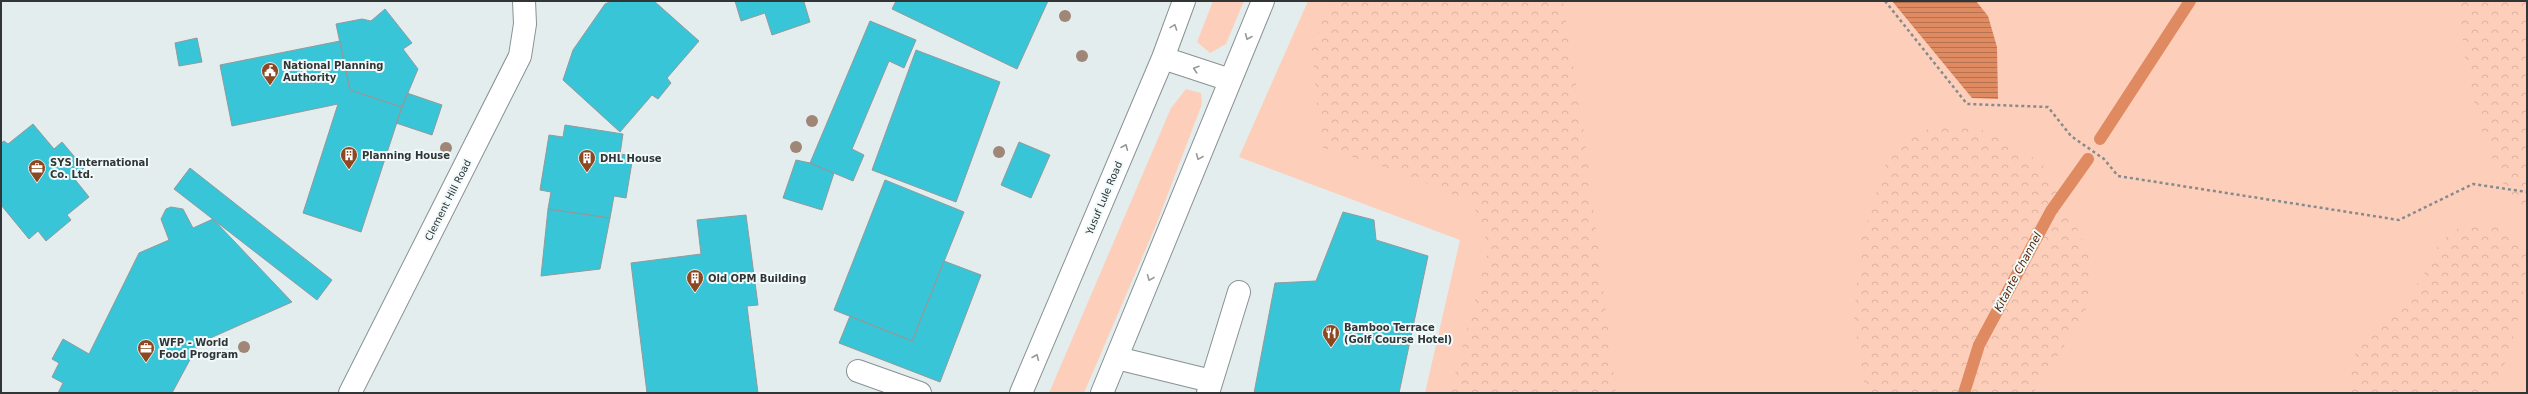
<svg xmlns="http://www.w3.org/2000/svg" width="2528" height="394" viewBox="0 0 2528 394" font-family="'DejaVu Sans',sans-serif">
<defs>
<pattern id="forest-crowns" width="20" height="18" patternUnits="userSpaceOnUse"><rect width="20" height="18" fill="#fdcfba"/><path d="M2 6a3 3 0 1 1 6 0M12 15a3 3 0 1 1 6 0" fill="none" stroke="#d9b2a0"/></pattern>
<pattern id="water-rules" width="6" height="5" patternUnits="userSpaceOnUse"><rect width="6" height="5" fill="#df8a61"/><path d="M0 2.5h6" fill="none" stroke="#b57251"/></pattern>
</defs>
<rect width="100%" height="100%" fill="#e4edee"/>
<path fill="#fdcfba" d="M1213,1H1244L1226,44L1210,53L1197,42Z
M1308,1H2527V393H1425L1460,240L1239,157Z
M1186,89L1201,93L1202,104L1156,225L1084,393H1049L1171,108Z"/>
<path fill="url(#forest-crowns)" d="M1330,1H1563L1585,140L1616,393H1450L1489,248L1473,203L1402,173L1321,147L1312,48Z
M2461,1H2527V208L2514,204C2488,156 2471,105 2464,50C2462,34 2459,17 2461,1Z
M1936,124L1982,130L2017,146L2048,169L2091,257L2089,304L2059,354L2035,383V393H1866L1854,319L1860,244L1889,153Z
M2486,224L2510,230L2527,250C2527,290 2512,358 2491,393H2349L2350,369L2359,344L2389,319L2422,278L2440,242L2462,225Z"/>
<path fill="url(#water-rules)" d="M1892,1H1976L1988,16L1997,47L1998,99L1972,98Z"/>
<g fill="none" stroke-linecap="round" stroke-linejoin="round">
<path stroke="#df8a61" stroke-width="12" d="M2100,139L2190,1
M1964,393L1979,345L2051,211L2088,159"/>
</g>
<path fill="#38c5d8" stroke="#929a9b" d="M612,1H654L699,41L667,78L671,83L658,99L652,95L620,132L563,80L573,50L605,4Z
M735,1H806L804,2L810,22L772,35L765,13L741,21Z
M896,1H1048L1017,69L892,9Z
M385,9L412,43L403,49L418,69L402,107L350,90L336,24L362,19L371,21Z
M870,21L916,40L904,68L889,61L852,149L864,155L853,181L810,163Z
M197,38L202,62L179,66L175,43Z
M340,41L350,90L402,107L361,232L303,213L338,104L232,126L220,65Z
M916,50L1000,82L956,202L872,170Z
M407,93L442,105L432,135L396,123Z
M33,124L54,149L62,142L84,168L73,177L89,197L67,215L71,220L46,241L38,231L29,239L1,205V143L4,141L8,144Z
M565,125L623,134L620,154L633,156L626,198L614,196L610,218L548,209L551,192L540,190L549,135L563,137Z
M1019,142L1050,155L1031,198L1001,185Z
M796,160L810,163L834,173L822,210L783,198Z
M190,168L332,280L317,300L174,189Z
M885,180L964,212L912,341L834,310Z
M171,207L183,209L193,228L213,219L292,302L199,343L172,393H58L63,383L52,377L59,363L52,359L63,339L89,354L139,253L169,240L161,219L166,209Z
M548,209L610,218L600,269L541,276Z
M1343,212L1374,220L1376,240L1428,256L1399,393H1254L1275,283L1316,281Z
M746,215L758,305L747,306L758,393H647L631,263L701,254L697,220Z
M944,261L981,275L940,382L839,343L850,316L912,341Z"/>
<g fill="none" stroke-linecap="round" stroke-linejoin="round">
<defs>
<path id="service" d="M1117,358L1211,381
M858,371L920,393
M1208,393L1239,292"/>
<path id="minor" d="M350,393L520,56L525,24L524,1"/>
<path id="primary" d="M1163,58L1230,80
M1021,393L1163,58L1184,1
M1102,393L1263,1"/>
</defs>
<use href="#service" stroke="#899193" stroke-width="24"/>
<use href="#minor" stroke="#899193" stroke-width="24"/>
<use href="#primary" stroke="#899193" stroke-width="24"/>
<path stroke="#858b8c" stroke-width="2.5" stroke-dasharray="3 3" stroke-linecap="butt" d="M1885,1L1967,104L2048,107L2071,136L2104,159L2118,176L2399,220L2473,184L2527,192"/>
<use href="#service" stroke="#fff" stroke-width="22"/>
<use href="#minor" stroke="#fff" stroke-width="22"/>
<use href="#primary" stroke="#fff" stroke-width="22"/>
</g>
<g fill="#a08676">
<circle cx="1065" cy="16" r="6"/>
<circle cx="1082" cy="56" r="6"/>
<circle cx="812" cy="121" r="6"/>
<circle cx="796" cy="147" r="6"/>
<circle cx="446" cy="148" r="6"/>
<circle cx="999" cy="152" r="6"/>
<circle cx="244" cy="347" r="6"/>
</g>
<defs><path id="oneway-chevron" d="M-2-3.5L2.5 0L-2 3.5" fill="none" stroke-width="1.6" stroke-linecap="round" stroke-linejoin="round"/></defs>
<g stroke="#989a9a">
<use href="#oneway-chevron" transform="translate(1174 27) rotate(-70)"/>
<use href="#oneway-chevron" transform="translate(1248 37) rotate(113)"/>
<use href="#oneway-chevron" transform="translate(1196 69) rotate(-162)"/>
<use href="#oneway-chevron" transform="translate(1125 147) rotate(-67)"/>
<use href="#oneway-chevron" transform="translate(1199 157) rotate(112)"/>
<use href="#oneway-chevron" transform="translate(1150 278) rotate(112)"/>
<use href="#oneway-chevron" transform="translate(1036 357) rotate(-67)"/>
</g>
<defs>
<symbol id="civic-pin" viewBox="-11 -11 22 30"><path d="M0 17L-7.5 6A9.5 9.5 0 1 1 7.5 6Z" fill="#8d4721" stroke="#f1fafb"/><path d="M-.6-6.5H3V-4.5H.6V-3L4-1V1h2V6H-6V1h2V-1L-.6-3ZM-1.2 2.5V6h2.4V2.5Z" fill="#fff"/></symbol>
<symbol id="building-pin" viewBox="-11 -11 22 30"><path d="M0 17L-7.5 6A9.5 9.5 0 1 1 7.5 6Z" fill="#8d4721" stroke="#f1fafb"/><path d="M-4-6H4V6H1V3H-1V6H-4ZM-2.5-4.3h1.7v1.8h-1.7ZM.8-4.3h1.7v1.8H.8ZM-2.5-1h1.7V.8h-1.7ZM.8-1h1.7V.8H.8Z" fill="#fff"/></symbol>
<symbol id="office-pin" viewBox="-11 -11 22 30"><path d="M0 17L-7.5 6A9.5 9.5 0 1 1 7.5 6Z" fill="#8d4721" stroke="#f1fafb"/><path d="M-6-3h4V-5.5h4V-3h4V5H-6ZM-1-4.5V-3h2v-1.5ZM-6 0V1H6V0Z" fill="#fff"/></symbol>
<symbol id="restaurant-pin" viewBox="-11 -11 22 30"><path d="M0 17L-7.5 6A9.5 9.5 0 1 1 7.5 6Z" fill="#8d4721" stroke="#f1fafb"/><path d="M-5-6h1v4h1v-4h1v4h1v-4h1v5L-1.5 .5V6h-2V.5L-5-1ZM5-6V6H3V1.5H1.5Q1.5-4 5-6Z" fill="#fff"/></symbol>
</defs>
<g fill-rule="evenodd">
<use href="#civic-pin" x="260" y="61" width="20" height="27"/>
<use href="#building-pin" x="339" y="145" width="20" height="27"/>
<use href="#building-pin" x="577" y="148" width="20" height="27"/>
<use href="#office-pin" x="27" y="158" width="20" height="27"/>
<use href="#building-pin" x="685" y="268" width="20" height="27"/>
<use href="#restaurant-pin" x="1321" y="323" width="20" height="27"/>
<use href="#office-pin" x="136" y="338" width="20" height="27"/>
</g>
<g text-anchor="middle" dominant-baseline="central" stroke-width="4" stroke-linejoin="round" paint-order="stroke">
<g font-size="10" font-weight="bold" fill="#313535" stroke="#f1fafb" text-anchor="start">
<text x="283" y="65">National Planning<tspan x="283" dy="12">Authority</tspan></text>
<text x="362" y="155">Planning House</text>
<text x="600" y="158">DHL House</text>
<text x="50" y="162">SYS International<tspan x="50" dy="12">Co. Ltd.</tspan></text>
<text x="708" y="278">Old OPM Building</text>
<text x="1344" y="327">Bamboo Terrace<tspan x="1344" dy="12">(Golf Course Hotel)</tspan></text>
<text x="159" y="342">WFP - World<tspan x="159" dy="12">Food Program</tspan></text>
</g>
<g font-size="10" fill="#313535" stroke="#f1fafb">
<text transform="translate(1104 198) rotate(-67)">Yusuf Lule Road</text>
<text transform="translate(448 200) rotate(-63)">Clement Hill Road</text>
</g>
<g font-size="11" font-style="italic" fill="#562101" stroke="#f1fafb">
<text transform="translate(2018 272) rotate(-62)">Kitante Channel</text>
</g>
</g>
<rect width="2528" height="394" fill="none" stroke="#313535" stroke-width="4"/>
</svg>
